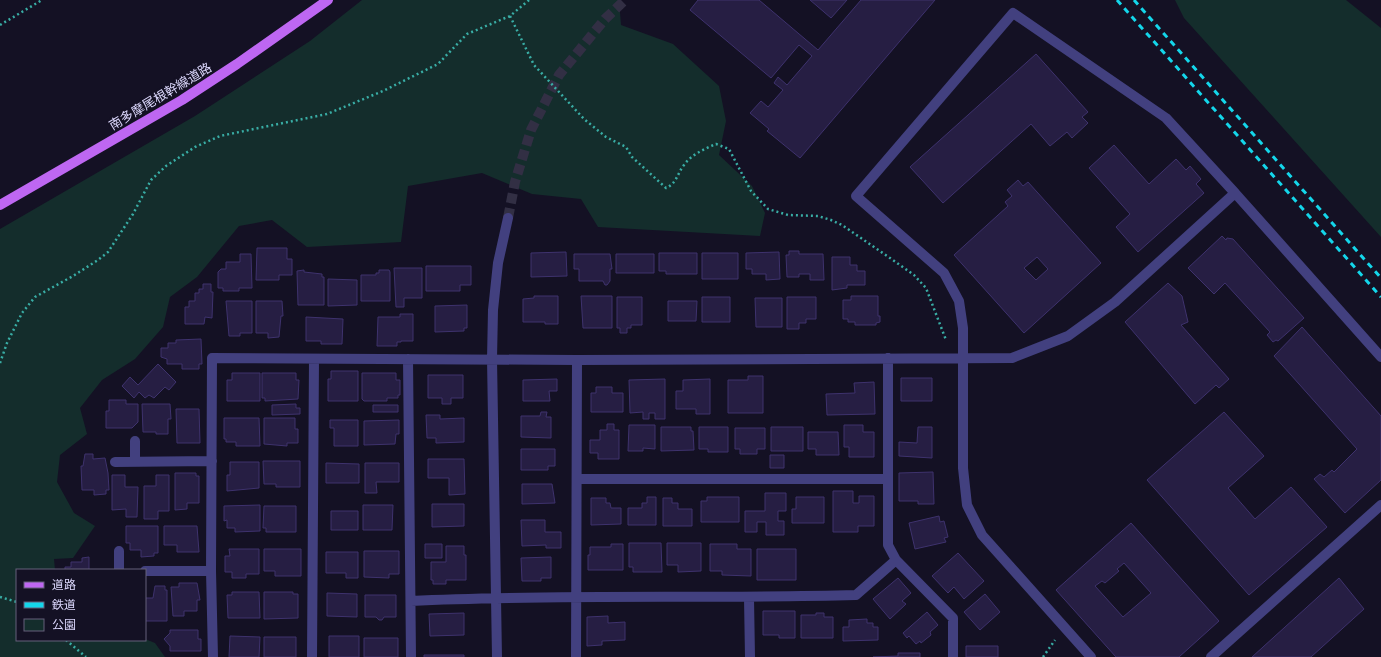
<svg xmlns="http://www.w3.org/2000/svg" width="1381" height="657" viewBox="0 0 1381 657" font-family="'Exo 2','Noto Sans JP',sans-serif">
<rect width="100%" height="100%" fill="#141124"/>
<path fill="#142d2c" d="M362,0H619L621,25L673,44L719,86L726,121L719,155L752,186L765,213L760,236L598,227L581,199L532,194L482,173L408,186L401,242L307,247L272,220L239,226L197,277L170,297L163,327L135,359L102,380L80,408L87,434L60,455L57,482L74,513L95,526L73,558L54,559L55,570H17V640L145,639L155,643L165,657H0V229L195,116L310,41Z
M1175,0H1346L1381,28V237L1184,18Z"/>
<path fill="#261e43" stroke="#3e326d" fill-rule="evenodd" d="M698,0H759L818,50L861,0H935L800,158L767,131L769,129L750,113L761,101L768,107L783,90L774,83L778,77L787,85L812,56L799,45L771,78L690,10Z
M810,0H847L831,18Z
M1036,54L1088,112L1082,117L1088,123L1072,138L1067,132L1050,146L1031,124L943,203L910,167Z
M1114,145L1149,184L1176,159L1186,170L1190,166L1201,179L1196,184L1204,193L1138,252L1116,227L1130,214L1089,168Z
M1018,180L1023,186L1028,182L1101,263L1024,333L954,255L1008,206L1005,202L1012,196L1007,190ZM1037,257L1048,269L1036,280L1024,268Z
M1222,236L1226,240L1227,238L1233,239L1304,318L1278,341L1276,340L1273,342L1267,335L1270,332L1225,283L1214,294L1188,268Z
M257,248H287V259H292V275H279V280H256Z
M789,251H799V254H823L824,280H810V274H799V277H787L786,255H789Z
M566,252L567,276L531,277V253Z
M779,252L780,279L766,280V274H752V269H746V253Z
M659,253H697V274H666V271H659Z
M702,253H738V279H702Z
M240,254H251L252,288H239V291H223V288H218V272L221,269H226V262H240Z
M574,254H610L612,269H610V281L607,285H605L603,281H579V269H574Z
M616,254H654V273H616Z
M832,257H850V265H857V271H865V285H847V288L832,290Z
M426,266H471V285H460V291H426Z
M394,268H422V298H404V307H396Z
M304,270V272L322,274V277H324V305H298L297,271Z
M379,270H389L390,272V301H361V275H376V273H379Z
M328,279L357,280V305L328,306Z
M1168,283L1182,296L1188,322L1181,325L1229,379L1219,388L1216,385L1195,404L1125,322Z
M203,284H211V292H213L212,318L205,317L204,324H185V307H189V301H195V293H199V289H203Z
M534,296H558V324H545V322H523V299L534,298Z
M581,296H612V328H583Z
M851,296H878V316H880V322L876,323V325H855V322H848V319H843V300H851Z
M617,297H642V325H631V328H627V333H620V328H617Z
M702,297H730V322H702Z
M787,297H816V319H806V323H799V329H787Z
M755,298H782V327H756Z
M226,301H252V333H240V336H229Z
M256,301H282L283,316H281L279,337L268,338V333H256Z
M668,301H697L696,321H668Z
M467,305V328H464V331L435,332V306Z
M400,314H413V341H401V342H397V346H377L378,317H400Z
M306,317L343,319L342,344H321V341H306Z
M1302,327L1381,416V480L1345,513L1314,479L1320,474L1324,477L1332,470L1334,472L1357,449L1274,356Z
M201,339L202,364H199V369H182V364H167V359L161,357V348H168V343H176V340Z
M158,364L176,382L169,390L165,387L154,398L149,395L145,398L139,392L134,398L122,386L130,377L138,385Z
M331,371H358V401H328V379H331Z
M232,373H260V401H227V380H232Z
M262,373H296V380H299L298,399L265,401V398H262Z
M362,373H396V380H400V395H398V398H387V401H364L362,399Z
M428,375H463V398H451V404H442V398H428Z
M748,376H763V413H728V380H748Z
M901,378H932V401H901Z
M557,379V391H549L550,401H523V380Z
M665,379V419H655V413H649V419H643V412L630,413L629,380Z
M710,379V414H696V409H676V391H683V380Z
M874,382L875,414L827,415L826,394L855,393L854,383Z
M596,387H612V393H623V412H591V393H596Z
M109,400H126V404H138V422L132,428H106V411H109Z
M142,404H170L171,419H168V434H156V432H143Z
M296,404V408H300V414L272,415V405Z
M373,405H398V412H373Z
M176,409H199L200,443H177Z
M541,412H547L546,417H551V438L521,437V416H540Z
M1224,412L1264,456L1228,488L1255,519L1291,487L1327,527L1249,595L1147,480Z
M426,415H440V419L464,418V442L436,443V438H427Z
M224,418H259L260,446H236V442H226V439H224Z
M264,418H295V429H298V443H287V446L264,444Z
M330,420H358V446H334V428H330Z
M399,420V434H396L395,444L364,445V421Z
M607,424H614V430H619V459H598V453H590V440H600V430H607Z
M629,425H655V449L643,448V451H628Z
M844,425H863V432H874V457H849V447H844Z
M661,427H691V431H693L694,450L661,451Z
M699,427H728V452H708V449H699Z
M771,427H803V451H771Z
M918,427H932V458L899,456V442L917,443Z
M735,428H765V449H757V454H740V449H735Z
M808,432H838L839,455H816V449H808Z
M521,449H555V466H548V470H521Z
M85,454H93V459L105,458L108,473L109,490H106V494L94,495V490H82L81,466H83Z
M770,455H784V468H770Z
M428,459H464L465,494L449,495V478H428Z
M263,461H300V487H276V484H264Z
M230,462H259V488L227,491V475H230Z
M326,463L359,464V483H326Z
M365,463H399V482H376L377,493H365Z
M933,472L934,504H918V501H899V473Z
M175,473H196V476H199V503H187V509L175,510Z
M112,475H125V487H138L137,517H126V509L112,510Z
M156,475H169V511H158V519H144V486H156Z
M522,484H552L555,503L522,504Z
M833,491H853V503H859V496H874V526H858V532H833Z
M765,493H786V511H778V521H784V535H766V522H757V532H745V511H765Z
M647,497H656V525H628V508H642V503H647Z
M707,497H739V522H701V501H707Z
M796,497H824V523H792V509H796Z
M591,498H606V503H610L611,508H621V524L591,525Z
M663,498H672V503H678V509H692V526H663Z
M432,504H464V526L432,527Z
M260,505V531L235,532V528H227V520L224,521V506Z
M363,505H393L392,530H363Z
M264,506H296V532H266V528H263Z
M331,511H358V530H331Z
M939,516L940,522L944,521L948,537L944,538L946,542L915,549L909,523Z
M521,520H545V532H561V548H546V545L522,546Z
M1131,523L1219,621L1179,657H1116L1056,590ZM1124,563L1151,593L1123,617L1095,586L1102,581L1105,583L1119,571L1117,569Z
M126,526H158V553H154V556L141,557V550H130V543H126Z
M164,526H197L199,552H177V545H164Z
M629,543H661L662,572H633V567H629Z
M667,543H701V571L678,572V565H667Z
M425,544H442V558H425Z
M611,544H623V570H588V555H590V547H611Z
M710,544H737V549H751V576L722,575V571H710Z
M446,546H464V555H466V580H446V584H433V580H431V562H446Z
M229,549H259V574H246V578H232V572H225V556H230Z
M264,549H301V576H275V571H264Z
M757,549H796V580H757Z
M364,551H399V574H389V578L364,577Z
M326,552H358V578H346V573H326Z
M958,553L984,581L964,599L954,587L948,593L932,576Z
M89,557V570H65V567H71V562H82V558Z
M551,557V578H541V581H522L521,558Z
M898,578L911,593L902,601L906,604L890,619L873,599Z
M1339,578L1364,609L1311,657H1252Z
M179,583H197L200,600H197V611H184V616H173L171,587H179Z
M155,586H165V590H167V621H145V598H153Z
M232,592H259L260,618H228L227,595H232Z
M264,592H293V594H298V618L264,619Z
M327,593L357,594V617L327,616Z
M985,594L1000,612L980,630L964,612Z
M365,595H396V617H384L382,620H379L376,617H365Z
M763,611H795V638H779V635H763Z
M927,612L938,625L930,632L931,635L921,643L920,641L916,644L909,636L907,638L903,633Z
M464,613V635L430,636L429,614Z
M816,613H824V617H833V638H801V615H816Z
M608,616V623L625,622V640L602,641V645L587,646V617Z
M867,619V623H873V627H878V640L843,641V627H849V620Z
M170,630H198V639H201V651H170V646L164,639L170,633Z
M230,636L260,637L259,657H229Z
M329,636H359V657H329Z
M264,637H296V657H264Z
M364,638H398V657H364Z
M966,646H998V657H966Z
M898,653H920V657H873L898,656Z
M424,655H464V657H424Z"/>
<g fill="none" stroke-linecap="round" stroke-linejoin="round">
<path stroke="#322f44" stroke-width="10" stroke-dasharray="10 5" stroke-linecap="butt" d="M508,218L515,182L531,130L559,75L605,19L625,0"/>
<path stroke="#39ada5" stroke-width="2.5" stroke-dasharray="2 3" stroke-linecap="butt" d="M510,16L534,65L584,119L606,137L626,147L632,157L666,188C677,183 677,174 684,165C691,155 704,149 716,144L729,149L751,191L768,209L788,215L818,216L831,220L842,225L890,258L914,275L926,288L946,340
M0,25L42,0
M0,363L7,343L22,313L35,297L73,276L98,260L108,252L133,214L151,180L166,166L195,147L220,136L327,114L383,91L438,64L467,34L510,16L529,0
M0,597L17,602
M66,640L86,657
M1043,657L1055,640"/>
<path stroke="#42407f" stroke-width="10" d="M888,358V545L896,560L953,618V657
M408,359L411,657
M135,441V462
M115,462L212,461
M577,479H887
M119,551V570
M145,571H211
M749,598L750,657
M411,601C559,594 708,599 856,595L896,560
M213,657L211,571L212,358L577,360L1012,358L1068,336L1115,302L1235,193L1381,357
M312,657L314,359
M497,657L492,359L493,310L498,263L508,218
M576,657L577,360
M1091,657L982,535L967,505L963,468V328L959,301L944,273L856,196L1013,13L1166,118L1235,193
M1211,657L1381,505"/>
<path stroke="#be67f2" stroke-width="10" d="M0,205L182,100L237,64L328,0"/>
<path stroke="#14d6ea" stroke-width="3" stroke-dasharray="6 5" stroke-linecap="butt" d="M1117,0L1381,297
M1134,0L1381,278"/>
</g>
<g text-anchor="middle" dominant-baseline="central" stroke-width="4" stroke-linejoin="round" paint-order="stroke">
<g font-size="13" fill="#dbd7fc" stroke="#141124">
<text transform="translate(160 96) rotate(-31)">南多摩尾根幹線道路</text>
</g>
</g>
<rect x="16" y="569" width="130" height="72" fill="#141124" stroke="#64607a"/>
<rect x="24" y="582" width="20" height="6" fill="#be67f2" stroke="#64607a"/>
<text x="52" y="589" font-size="12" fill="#dbd7fc">道路</text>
<rect x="24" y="602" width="20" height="6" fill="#14d6ea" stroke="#64607a"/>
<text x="52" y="609" font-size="12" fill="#dbd7fc">鉄道</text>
<rect x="24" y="619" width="20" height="12" fill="#142d2c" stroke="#64607a"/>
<text x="52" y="629" font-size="12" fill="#dbd7fc">公園</text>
</svg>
